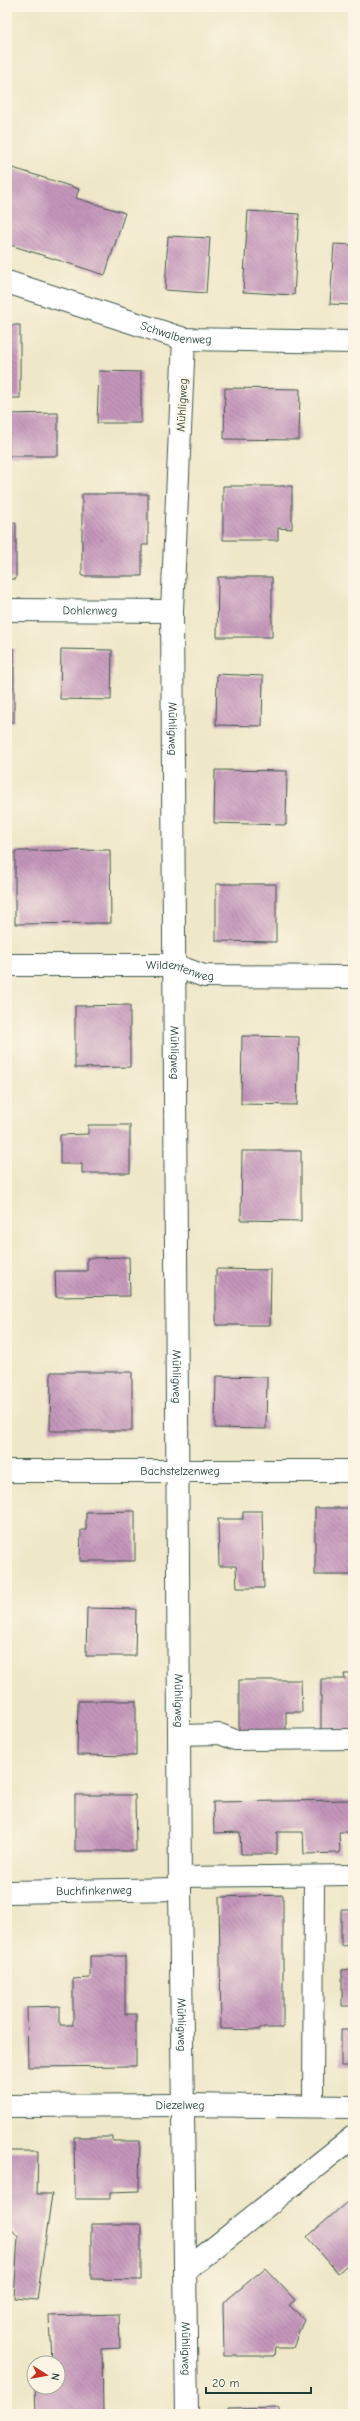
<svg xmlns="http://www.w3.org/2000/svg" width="360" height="2421" viewBox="0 0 360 2421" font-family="'Comic Neue',sans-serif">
<defs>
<pattern id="building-back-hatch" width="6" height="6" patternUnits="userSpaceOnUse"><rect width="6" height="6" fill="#c495bb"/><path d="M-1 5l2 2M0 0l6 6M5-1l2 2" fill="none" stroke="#9f7b99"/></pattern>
</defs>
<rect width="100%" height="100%" fill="#fcf5e5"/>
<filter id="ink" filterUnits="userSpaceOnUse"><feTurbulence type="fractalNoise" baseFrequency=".025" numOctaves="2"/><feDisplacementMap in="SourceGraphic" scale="8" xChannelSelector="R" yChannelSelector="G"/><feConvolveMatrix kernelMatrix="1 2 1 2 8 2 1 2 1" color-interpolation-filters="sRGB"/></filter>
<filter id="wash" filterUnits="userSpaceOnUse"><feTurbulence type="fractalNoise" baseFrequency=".012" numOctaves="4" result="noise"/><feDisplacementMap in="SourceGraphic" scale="16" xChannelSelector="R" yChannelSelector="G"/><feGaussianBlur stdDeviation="0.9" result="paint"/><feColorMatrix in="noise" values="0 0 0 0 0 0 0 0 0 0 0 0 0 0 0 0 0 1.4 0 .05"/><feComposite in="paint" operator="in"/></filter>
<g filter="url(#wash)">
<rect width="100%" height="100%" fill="#eee7c8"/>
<g id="blocks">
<path fill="url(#building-back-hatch)" d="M10,167L79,189L76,198L125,213L105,275L7,244V177Z
M248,211L299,214L294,295L243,292Z
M168,236L210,238L206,293L165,290Z
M334,244L353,245V305L330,304Z
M7,325H20V398H7Z
M99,371L141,372V423H97Z
M225,388L300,389L299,440L224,439Z
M58,413V456H9L8,414Z
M223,486H292V529L278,528V540H223Z
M82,494H148V545H142V576H82Z
M7,523H16V579H7Z
M218,577H272V637H217Z
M7,649H14V722H7Z
M61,649L112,650L111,700L60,699Z
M217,674L263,676L262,726L216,725Z
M215,770L287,771L286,825L214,823Z
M110,850L111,923L15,924V851Z
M216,884H276V942L216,941Z
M130,1005V1067L75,1068V1006Z
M242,1036L299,1037L297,1105L241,1104Z
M88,1125H130V1173H82V1164H60V1135L88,1134Z
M242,1151H301V1221L241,1220Z
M129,1257L130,1296L56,1297L55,1271H87V1258Z
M216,1269L271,1270L270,1325H216Z
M51,1372H132V1431H50Z
M216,1376L267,1377L266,1429L215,1428Z
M315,1508H353V1575H315Z
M135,1511V1561H80L81,1530H86V1512Z
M243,1511H262L264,1588H237L236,1566H219L218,1519H243Z
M87,1608L136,1609L135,1656H86Z
M344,1674H353V1732H321V1679H345Z
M239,1680H301L302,1712H286V1732L239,1733Z
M78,1701H136V1756L77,1755Z
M75,1795H135L136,1851H75Z
M353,1800V1832H339L340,1853L304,1854L303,1832H277V1854H241L240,1832L214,1833L213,1802Z
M283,1895V2028H260V2030L221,2029L219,1897Z
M341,1910H353V1945L341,1946Z
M90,1956H125V2014H136V2066L28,2067L27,2007L60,2006V2025H73V1979L90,1978Z
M353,1969V2006H342V1970Z
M341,2030H353V2066H341Z
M74,2137H113V2141H140L139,2191L110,2192V2199H75Z
M7,2151H38L37,2194H52L37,2300L14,2298L18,2237L7,2223Z
M347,2202L353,2209V2260L338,2273L307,2237Z
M91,2224H141V2280L91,2279Z
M265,2268L295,2300L289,2305L304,2319L293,2348H275L274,2356H224L223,2303Z
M119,2314L120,2348L102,2349L103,2414H36L35,2387H58V2363H51L49,2316Z
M279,2408V2414H228V2409Z"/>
</g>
</g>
<g filter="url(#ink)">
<use href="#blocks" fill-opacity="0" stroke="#3e564a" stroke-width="1"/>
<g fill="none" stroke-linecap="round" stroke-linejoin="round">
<defs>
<path id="service" d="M179,1735L220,1734L235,1740L353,1739
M180,1877L353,1875
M313,2107L314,1876"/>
<g id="minor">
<path id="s1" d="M7,282L184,339L353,342"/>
<path id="s2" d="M184,339L172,611L180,1889L187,2414"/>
<path id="s3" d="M7,610L172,611"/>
<path id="s4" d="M7,965H174L204,976L353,977"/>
<path id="s5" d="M7,1471H353"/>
<path id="s6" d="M7,1892L180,1889"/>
<path id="s7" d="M7,2106L182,2105L353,2107"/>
<path d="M185,2271L353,2137"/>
</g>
</defs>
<use href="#service" stroke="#3e564a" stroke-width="22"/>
<use href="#minor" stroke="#3e564a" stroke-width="24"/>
<use href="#service" stroke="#fff" stroke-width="20"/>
<use href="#minor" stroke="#fff" stroke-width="22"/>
</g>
</g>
<g text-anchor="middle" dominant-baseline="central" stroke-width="4" stroke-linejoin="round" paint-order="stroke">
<g font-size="12" fill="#1f3d34" stroke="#fcf5e5">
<text stroke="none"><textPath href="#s1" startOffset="177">Schwalbenweg</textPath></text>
<text transform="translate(182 405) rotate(-87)">Mühligweg</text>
<text stroke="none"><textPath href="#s3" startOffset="83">Dohlenweg</textPath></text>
<text stroke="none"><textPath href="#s2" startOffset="390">Mühligweg</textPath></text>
<text stroke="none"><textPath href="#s4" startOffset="174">Wildentenweg</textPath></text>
<text stroke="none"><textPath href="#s2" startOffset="714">Mühligweg</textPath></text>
<text stroke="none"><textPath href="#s2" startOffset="1038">Mühligweg</textPath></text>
<text stroke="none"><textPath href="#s5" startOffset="173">Bachstelzenweg</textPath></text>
<text stroke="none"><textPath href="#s2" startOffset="1362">Mühligweg</textPath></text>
<text stroke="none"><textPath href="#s6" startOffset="87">Buchfinkenweg</textPath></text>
<text stroke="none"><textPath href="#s2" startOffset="1686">Mühligweg</textPath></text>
<text stroke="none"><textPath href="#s7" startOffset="173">Diezelweg</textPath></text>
<text stroke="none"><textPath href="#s2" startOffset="2010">Mühligweg</textPath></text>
</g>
</g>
<rect width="360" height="2421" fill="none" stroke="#fcf5e5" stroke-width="24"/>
<g transform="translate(46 2375) rotate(101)"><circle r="19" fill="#fcf5e5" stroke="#a4ab9e"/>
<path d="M0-3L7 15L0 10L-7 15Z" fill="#c8321e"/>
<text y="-6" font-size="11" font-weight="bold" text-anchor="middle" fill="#1f3d34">N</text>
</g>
<path d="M206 2387v6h105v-6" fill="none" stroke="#1f3d34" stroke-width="2"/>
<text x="212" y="2387" font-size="12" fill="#1f3d34" stroke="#fcf5e5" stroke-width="3" paint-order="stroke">20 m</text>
</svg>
